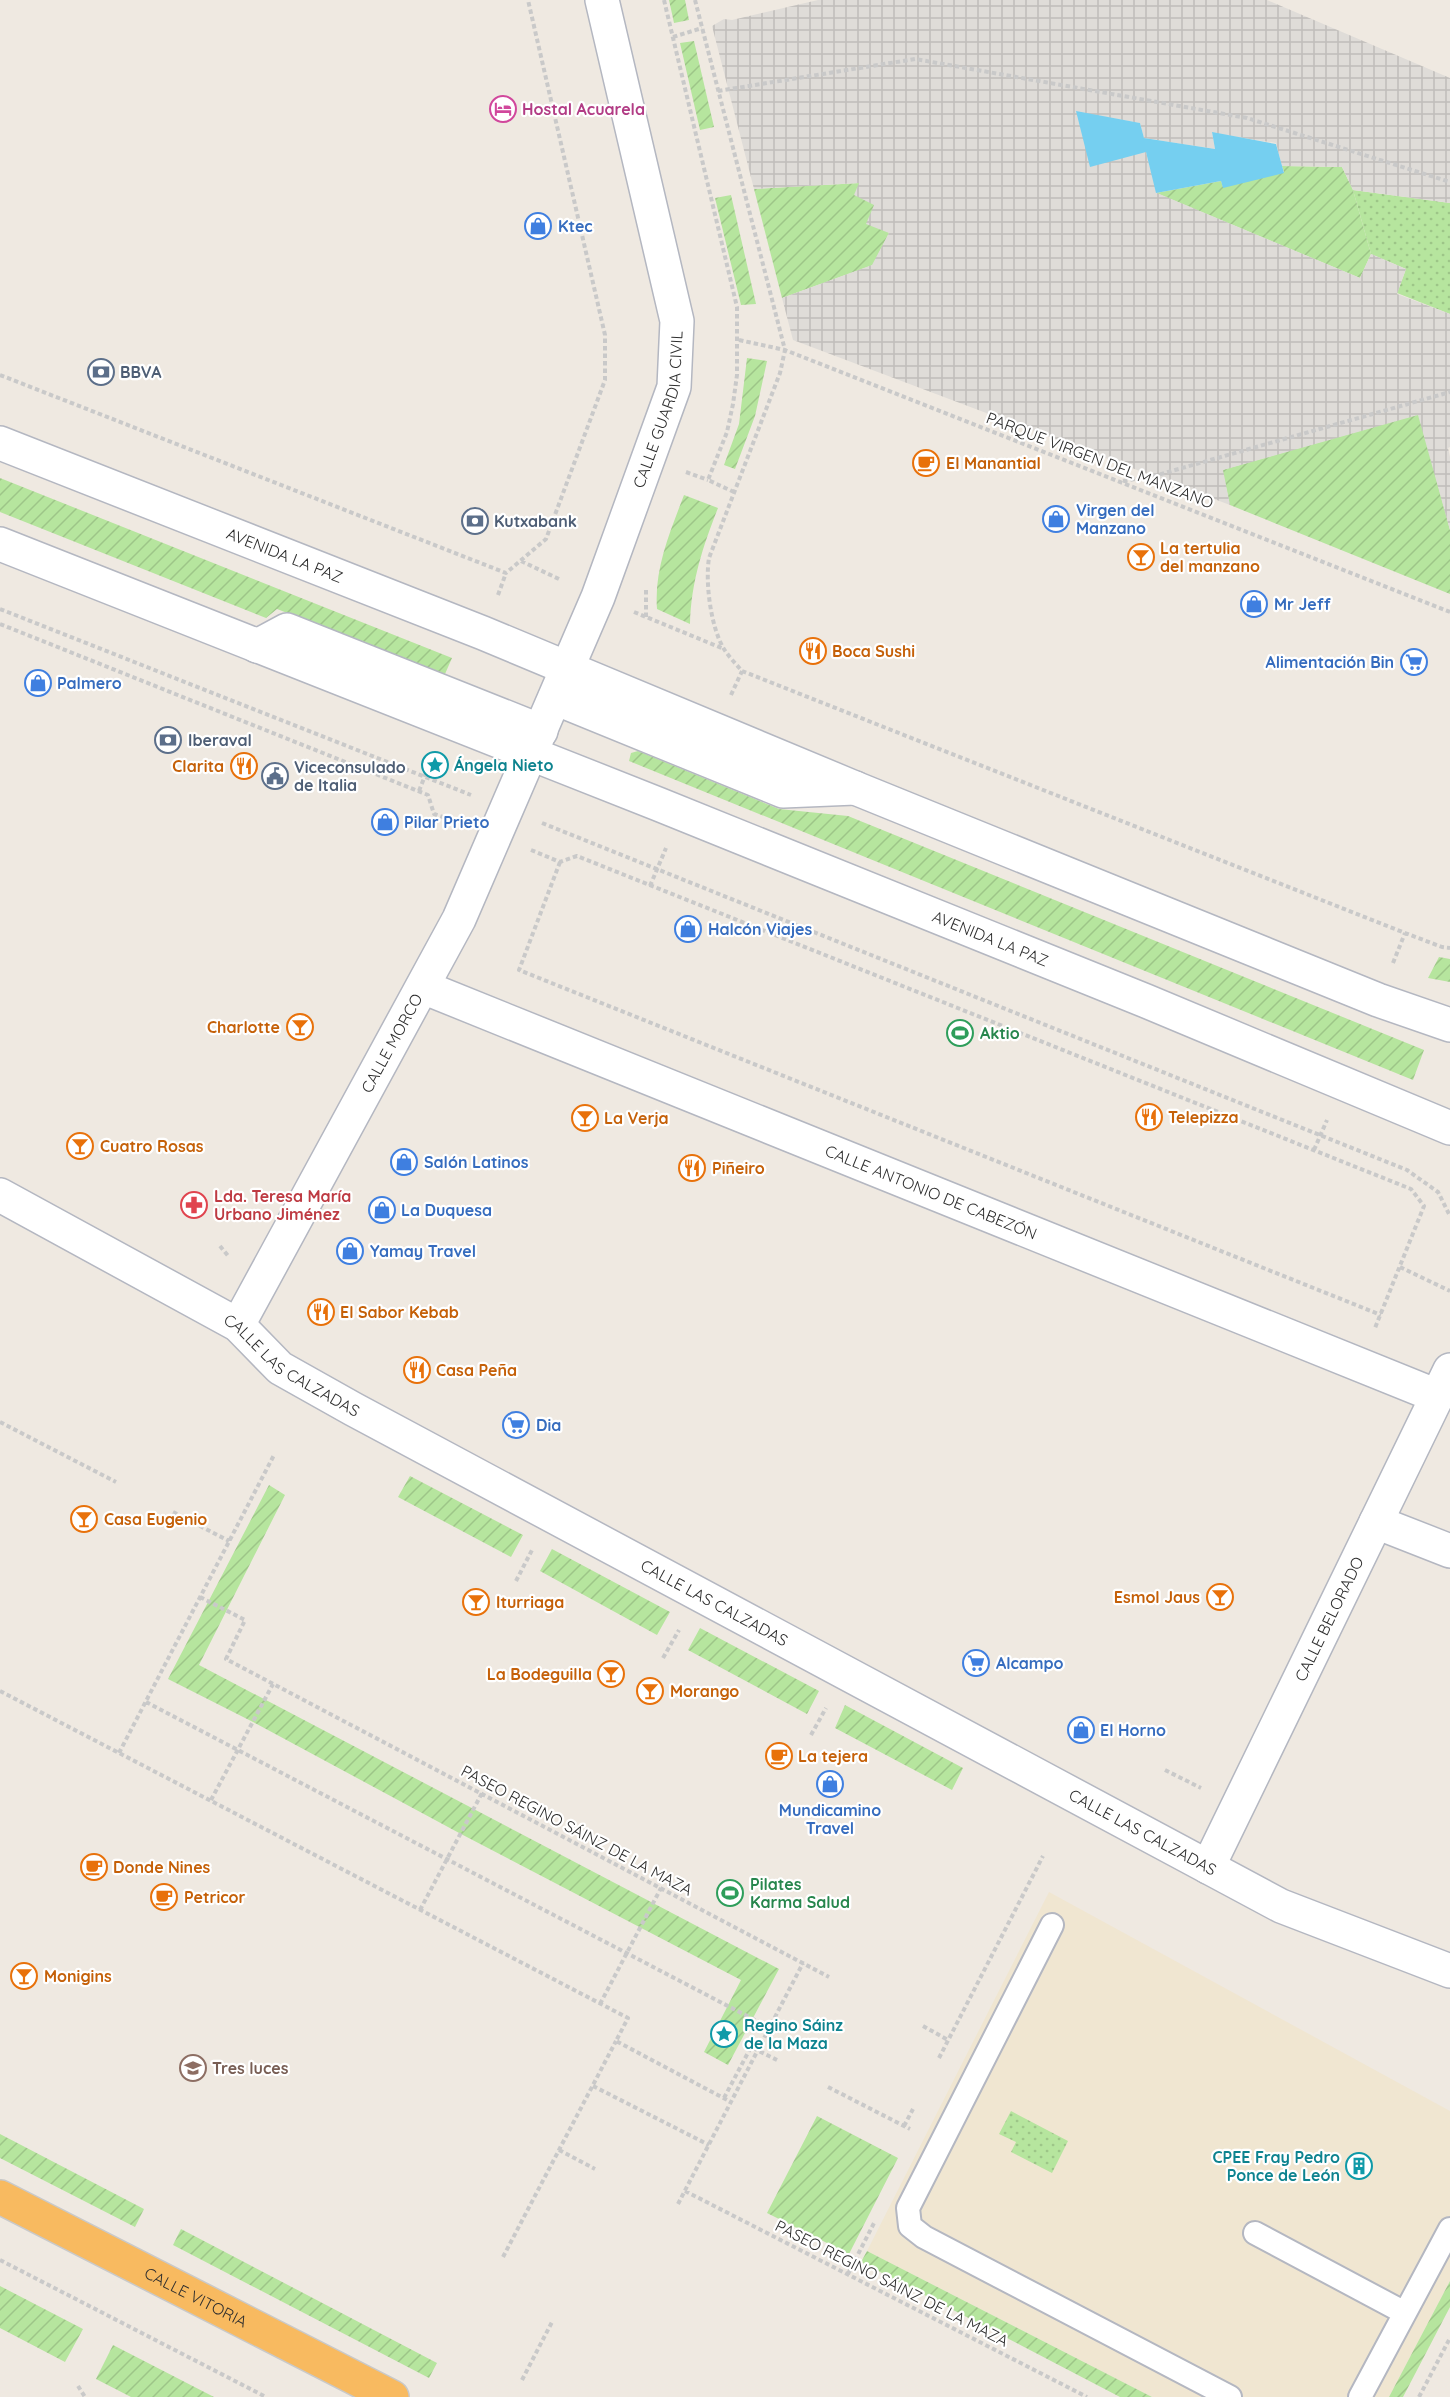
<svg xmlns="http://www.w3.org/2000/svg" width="1450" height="2397" viewBox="0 0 1450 2397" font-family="Quicksand,sans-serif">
<defs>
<pattern id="grass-dots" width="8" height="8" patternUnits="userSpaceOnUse" patternTransform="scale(1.5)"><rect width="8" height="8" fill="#b6e59e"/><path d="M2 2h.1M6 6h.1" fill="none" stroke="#9dc588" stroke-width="1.8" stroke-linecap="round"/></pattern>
<pattern id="garden-furrows" width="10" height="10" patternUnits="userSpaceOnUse" patternTransform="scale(1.5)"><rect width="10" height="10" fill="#b6e59e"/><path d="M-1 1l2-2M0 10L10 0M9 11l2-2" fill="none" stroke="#9dc588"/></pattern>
<pattern id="plaza-grid" width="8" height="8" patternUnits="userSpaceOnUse" patternTransform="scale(1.5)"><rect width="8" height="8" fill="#dfdcd8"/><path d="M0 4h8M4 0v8" fill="none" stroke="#c0bdba"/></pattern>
</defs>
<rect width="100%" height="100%" fill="#efe9e1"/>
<path fill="#f0e6d1" d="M1049,1892L1450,2111V2281L1389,2397H1152L867,2251Z"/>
<path fill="url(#grass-dots)" d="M1353,190L1450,203V314L1397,293L1406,269L1371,254Z
M1011,2111L1068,2141L1052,2173L1011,2152L1016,2142L999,2134Z"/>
<path fill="url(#garden-furrows)" d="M669,0H685L689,20L674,23Z
M694,41L714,127L700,130L680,43Z
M1282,166L1342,167L1353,190L1371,254L1360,278L1156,193L1221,181L1223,187L1284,172Z
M860,183L875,204L889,233L873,265L782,298L754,189Z
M731,195L756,304L741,305L715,198Z
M747,358L767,361L755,416L735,469L724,465L739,424Z
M1419,414L1450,530V594L1230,505L1222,470Z
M0,478L452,658L445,674L277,609L266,618L0,512Z
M684,495L718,508C703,546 691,582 690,624L657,609C654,569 670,532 684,495Z
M638,751L779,809L848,816L1424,1050L1413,1080L629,761L631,753Z
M1439,957L1450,959V982L1428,978Z
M410,1476L523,1535L511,1557L398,1497Z
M269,1485L285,1495L199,1665L779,1969L728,2065L704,2052L741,1980L461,1834L253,1722L168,1679Z
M552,1549L670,1612L657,1635L540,1571Z
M700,1628L819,1691L807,1714L688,1650Z
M845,1705L963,1768L952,1790L835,1728Z
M817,2116L898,2158L849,2254L767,2213Z
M0,2134L144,2209L135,2227L0,2158Z
M181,2229L437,2363L429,2378L173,2245Z
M867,2251L1152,2397H1120L861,2262Z
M1450,2281V2307L1403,2397H1389Z
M0,2286L83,2329L65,2362L0,2328Z
M113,2345L214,2397H131L96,2379Z"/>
<path fill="url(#plaza-grid)" d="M818,0H1267L1450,78V203L1353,190L1342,167L1282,166L1276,143L1212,133L1215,149L1144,138L1140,123L1076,112L1146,152L1157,193L1360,278L1371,254L1406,269L1397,294L1450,314V447L1448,448L1450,457V530L1418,415L1223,470L1230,505L793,340L782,298L872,265L889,233L866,224L874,205L854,195L859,183L754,189L712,26L724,19L732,20Z"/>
<path fill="#75cff0" d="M1076,111L1140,123L1144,138L1215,149L1212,132L1276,144L1284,173L1223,188L1221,181L1156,193L1146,152L1090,167Z"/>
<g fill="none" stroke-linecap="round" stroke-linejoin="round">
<defs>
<path id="service" d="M1052,1925L908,2208L910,2226L924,2237L1230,2397
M1255,2233L1405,2313
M1360,2397L1450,2229"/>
<g id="minor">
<path d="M257,646L287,630L541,731"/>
<path d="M555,698L783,791L855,788"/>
<path id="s1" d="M423,987L1437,1396"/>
<path id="s2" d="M0,1195L238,1325L280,1368L353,1409L1281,1906L1450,1971"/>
<path id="s3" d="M238,1325L459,919L598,597L674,387L677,321L602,0"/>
<path d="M1376,1522L1450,1551"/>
<path id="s4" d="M1208,1867L1450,1370"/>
</g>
<g id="secondary">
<path id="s5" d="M0,443L483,633L855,788L1378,1000L1450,1025"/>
<path id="s6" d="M0,544L658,804L1146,1001L1450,1128"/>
</g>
<g id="trunk">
<path id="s7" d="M0,2197L392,2397"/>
</g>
</defs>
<use href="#service" stroke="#b4b7c1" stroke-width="26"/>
<use href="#minor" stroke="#b4b7c1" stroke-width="36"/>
<use href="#secondary" stroke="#b4b7c1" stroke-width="36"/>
<use href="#trunk" stroke="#c9c9c9" stroke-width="36"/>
<path stroke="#c9c9c9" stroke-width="4" stroke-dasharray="4.5 3" stroke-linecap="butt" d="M664,0L737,307V375L733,404L727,432L708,480L734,492
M695,0L785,350L780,373L709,558C705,583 711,628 724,649C729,657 736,664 742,671L1405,933L1442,947L1450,948
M673,37L702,28
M718,91L915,59L1247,118L1450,182
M739,340L785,350L1450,612
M0,375L506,573L546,539L605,380V335L528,0
M686,472L708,480
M1123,481L1154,476L1450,392
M521,561L561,580
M498,595L506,573
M0,609L471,795
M634,612L724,649
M646,617V588
M0,624L428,795L434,814L457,822
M731,695L742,671
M419,791L432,758
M542,823L1407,1170L1438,1192L1450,1216
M531,850L560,862L577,856L1411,1189L1424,1206L1375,1328
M560,862L519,970L1381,1315
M650,886L666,848
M1393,963L1405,933
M1314,1150L1327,1120
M220,1246L229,1257
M1400,1267L1450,1291
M0,1422L116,1482
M173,1512L229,1541
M516,1581L532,1550
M200,1597L245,1620L226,1659L829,1977
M663,1658L679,1630
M0,1691L628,2018L616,2041L731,2102
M146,1702L770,2028
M811,1735L826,1708
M119,1753L274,1455
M1165,1770L1201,1788
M211,1800L273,1684
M420,1910L482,1793
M600,2004L661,1888
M923,2026L948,2040
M939,2058L1043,1856
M593,2086L709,2145
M828,2087L910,2129
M724,2098L751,2047L777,2060
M904,2126L913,2109
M559,2150L595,2169
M685,2191L1087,2397
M678,2204L803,1963
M503,2257L616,2041
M0,2260L266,2397
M848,2274L874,2223
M522,2380L552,2322
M78,2386L85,2397
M1419,2397L1450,2338"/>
<use href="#service" stroke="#fff" stroke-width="22"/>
<use href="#minor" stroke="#fff" stroke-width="33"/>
<use href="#secondary" stroke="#fff" stroke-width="33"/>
<use href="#trunk" stroke="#f8ba60" stroke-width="33"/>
</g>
<defs>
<symbol id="hotel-ring" viewBox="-11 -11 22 22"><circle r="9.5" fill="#fff" stroke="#d1479c" stroke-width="1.5"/><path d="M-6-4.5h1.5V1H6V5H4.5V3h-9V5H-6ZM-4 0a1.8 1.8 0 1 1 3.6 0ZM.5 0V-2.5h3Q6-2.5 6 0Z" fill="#d1479c"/></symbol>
<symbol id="shop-ring" viewBox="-11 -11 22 22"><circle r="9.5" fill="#fff" stroke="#3f7fe0" stroke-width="1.5"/><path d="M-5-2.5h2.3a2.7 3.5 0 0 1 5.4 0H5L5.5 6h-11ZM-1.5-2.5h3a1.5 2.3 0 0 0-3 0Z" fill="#3f7fe0"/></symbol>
<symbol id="bank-ring" viewBox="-11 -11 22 22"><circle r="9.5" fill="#fff" stroke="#5c6f8a" stroke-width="1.5"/><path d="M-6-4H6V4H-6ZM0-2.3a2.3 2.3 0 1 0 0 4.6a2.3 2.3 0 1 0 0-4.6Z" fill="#5c6f8a"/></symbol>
<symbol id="cafe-ring" viewBox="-11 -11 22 22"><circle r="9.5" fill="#fff" stroke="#e8710a" stroke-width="1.5"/><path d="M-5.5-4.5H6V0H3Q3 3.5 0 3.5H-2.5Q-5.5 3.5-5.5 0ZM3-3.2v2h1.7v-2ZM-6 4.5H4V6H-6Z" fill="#e8710a"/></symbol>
<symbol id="bar-ring" viewBox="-11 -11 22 22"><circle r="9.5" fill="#fff" stroke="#e8710a" stroke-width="1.5"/><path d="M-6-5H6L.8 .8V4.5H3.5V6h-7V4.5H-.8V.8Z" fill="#e8710a"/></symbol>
<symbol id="restaurant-ring" viewBox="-11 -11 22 22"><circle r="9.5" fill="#fff" stroke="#e8710a" stroke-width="1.5"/><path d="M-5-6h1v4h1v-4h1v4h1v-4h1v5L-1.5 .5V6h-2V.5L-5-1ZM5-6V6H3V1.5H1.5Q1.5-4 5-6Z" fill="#e8710a"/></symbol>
<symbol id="supermarket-ring" viewBox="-11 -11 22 22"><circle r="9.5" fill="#fff" stroke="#3f7fe0" stroke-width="1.5"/><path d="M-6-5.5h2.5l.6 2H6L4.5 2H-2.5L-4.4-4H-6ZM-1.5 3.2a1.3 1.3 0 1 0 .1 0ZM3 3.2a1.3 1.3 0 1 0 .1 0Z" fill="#3f7fe0"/></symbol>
<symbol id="sight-ring" viewBox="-11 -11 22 22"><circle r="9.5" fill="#fff" stroke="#0f9aa8" stroke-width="1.5"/><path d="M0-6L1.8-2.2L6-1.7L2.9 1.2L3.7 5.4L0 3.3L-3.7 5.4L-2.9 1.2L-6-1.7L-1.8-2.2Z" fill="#0f9aa8"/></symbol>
<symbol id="civic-ring" viewBox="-11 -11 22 22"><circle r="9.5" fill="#fff" stroke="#5c6f8a" stroke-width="1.5"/><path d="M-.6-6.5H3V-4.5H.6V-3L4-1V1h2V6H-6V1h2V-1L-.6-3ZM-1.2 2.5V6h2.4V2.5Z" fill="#5c6f8a"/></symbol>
<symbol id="stadium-ring" viewBox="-11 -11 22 22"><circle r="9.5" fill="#fff" stroke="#2e9e5b" stroke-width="1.5"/><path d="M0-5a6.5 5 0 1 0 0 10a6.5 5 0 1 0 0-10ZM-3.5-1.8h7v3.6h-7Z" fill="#2e9e5b"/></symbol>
<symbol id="pharmacy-ring" viewBox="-11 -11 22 22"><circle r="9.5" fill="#fff" stroke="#e0444e" stroke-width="1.5"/><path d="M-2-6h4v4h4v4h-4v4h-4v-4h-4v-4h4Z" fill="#e0444e"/></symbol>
<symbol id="school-ring" viewBox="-11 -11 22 22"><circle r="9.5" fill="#fff" stroke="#8d6e63" stroke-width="1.5"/><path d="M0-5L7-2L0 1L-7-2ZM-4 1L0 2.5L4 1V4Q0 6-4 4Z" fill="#8d6e63"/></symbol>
<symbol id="building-ring" viewBox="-11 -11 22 22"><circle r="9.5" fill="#fff" stroke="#0f9aa8" stroke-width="1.5"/><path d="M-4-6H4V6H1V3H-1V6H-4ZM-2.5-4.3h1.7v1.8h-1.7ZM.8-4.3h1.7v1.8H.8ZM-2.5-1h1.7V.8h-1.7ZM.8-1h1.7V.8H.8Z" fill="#0f9aa8"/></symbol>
</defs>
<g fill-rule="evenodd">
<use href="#hotel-ring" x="488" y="94" width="30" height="30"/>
<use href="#shop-ring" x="523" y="211" width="30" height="30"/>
<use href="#bank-ring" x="86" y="357" width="30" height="30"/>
<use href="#cafe-ring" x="911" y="448" width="30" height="30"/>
<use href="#shop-ring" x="1041" y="504" width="30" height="30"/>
<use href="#bank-ring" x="460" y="506" width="30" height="30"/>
<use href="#bar-ring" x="1126" y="542" width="30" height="30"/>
<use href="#shop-ring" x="1239" y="589" width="30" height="30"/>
<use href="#restaurant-ring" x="798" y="636" width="30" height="30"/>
<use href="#supermarket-ring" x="1399" y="647" width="30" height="30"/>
<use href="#shop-ring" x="23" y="668" width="30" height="30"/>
<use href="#bank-ring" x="153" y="725" width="30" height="30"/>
<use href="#sight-ring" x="420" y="750" width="30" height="30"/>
<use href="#restaurant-ring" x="229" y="751" width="30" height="30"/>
<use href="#civic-ring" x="260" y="761" width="30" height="30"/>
<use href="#shop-ring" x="370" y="807" width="30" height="30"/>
<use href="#shop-ring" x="673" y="914" width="30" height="30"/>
<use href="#bar-ring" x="285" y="1012" width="30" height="30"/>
<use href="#stadium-ring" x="945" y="1018" width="30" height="30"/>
<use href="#restaurant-ring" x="1134" y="1102" width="30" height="30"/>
<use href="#bar-ring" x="570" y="1103" width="30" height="30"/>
<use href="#bar-ring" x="65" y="1131" width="30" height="30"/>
<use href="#shop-ring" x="389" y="1147" width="30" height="30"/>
<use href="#restaurant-ring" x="677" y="1153" width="30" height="30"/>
<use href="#pharmacy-ring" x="179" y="1190" width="30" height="30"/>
<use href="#shop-ring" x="367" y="1195" width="30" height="30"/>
<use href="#shop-ring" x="335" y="1236" width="30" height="30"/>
<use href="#restaurant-ring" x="306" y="1297" width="30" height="30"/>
<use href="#restaurant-ring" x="402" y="1355" width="30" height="30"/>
<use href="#supermarket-ring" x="501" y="1410" width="30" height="30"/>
<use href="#bar-ring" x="69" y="1504" width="30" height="30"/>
<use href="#bar-ring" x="1205" y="1582" width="30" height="30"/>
<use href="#bar-ring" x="461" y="1587" width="30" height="30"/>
<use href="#supermarket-ring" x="961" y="1648" width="30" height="30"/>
<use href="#bar-ring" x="596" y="1659" width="30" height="30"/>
<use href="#bar-ring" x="635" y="1676" width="30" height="30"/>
<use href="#shop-ring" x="1066" y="1715" width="30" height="30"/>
<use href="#cafe-ring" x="764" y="1741" width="30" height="30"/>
<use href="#shop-ring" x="815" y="1769" width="30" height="30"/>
<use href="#cafe-ring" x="79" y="1852" width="30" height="30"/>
<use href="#stadium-ring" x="715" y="1878" width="30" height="30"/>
<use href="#cafe-ring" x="149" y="1882" width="30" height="30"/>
<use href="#bar-ring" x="9" y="1961" width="30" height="30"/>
<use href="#sight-ring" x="709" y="2019" width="30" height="30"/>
<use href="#school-ring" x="178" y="2053" width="30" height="30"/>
<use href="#building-ring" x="1344" y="2151" width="30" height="30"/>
</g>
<g text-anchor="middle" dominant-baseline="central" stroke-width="4.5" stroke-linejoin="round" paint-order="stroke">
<g font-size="16" font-weight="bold" fill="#b23c85" stroke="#fff" text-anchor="start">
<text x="522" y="109">Hostal Acuarela</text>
</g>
<g font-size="16" font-weight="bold" fill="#366cbe" stroke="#fff" text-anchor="start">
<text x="558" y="226">Ktec</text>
<text x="1076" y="510">Virgen del<tspan x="1076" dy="18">Manzano</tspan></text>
<text x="1274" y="604">Mr Jeff</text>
<text x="1394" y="662" text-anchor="end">Alimentación Bin</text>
<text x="57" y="683">Palmero</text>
<text x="404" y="822">Pilar Prieto</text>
<text x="708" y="929">Halcón Viajes</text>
<text x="424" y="1162">Salón Latinos</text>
<text x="401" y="1210">La Duquesa</text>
<text x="370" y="1251">Yamay Travel</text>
<text x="536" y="1425">Dia</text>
<text x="996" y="1663">Alcampo</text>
<text x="1100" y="1730">El Horno</text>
<text x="830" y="1810" text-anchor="middle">Mundicamino<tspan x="830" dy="18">Travel</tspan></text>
</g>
<g font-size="16" font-weight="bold" fill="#4e5e75" stroke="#fff" text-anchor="start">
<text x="120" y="372">BBVA</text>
<text x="494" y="521">Kutxabank</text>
<text x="188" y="740">Iberaval</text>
<text x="294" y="767">Viceconsulado<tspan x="294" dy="18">de Italia</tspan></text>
</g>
<g font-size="16" fill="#2e2e2e" stroke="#fff">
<text stroke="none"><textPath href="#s3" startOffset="1011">CALLE GUARDIA CIVIL</textPath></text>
<text transform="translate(1100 460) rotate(21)">PARQUE VIRGEN DEL MANZANO</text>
<text stroke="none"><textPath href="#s5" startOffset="306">AVENIDA LA PAZ</textPath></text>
<text stroke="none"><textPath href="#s6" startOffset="1066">AVENIDA LA PAZ</textPath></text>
<text stroke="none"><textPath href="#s3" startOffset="321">CALLE MORCO</textPath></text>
<text stroke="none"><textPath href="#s1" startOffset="548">CALLE ANTONIO DE CABEZÓN</textPath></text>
<text stroke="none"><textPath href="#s2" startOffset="339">CALLE LAS CALZADAS</textPath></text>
<text stroke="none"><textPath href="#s2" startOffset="825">CALLE LAS CALZADAS</textPath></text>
<text stroke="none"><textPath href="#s4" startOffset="276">CALLE BELORADO</textPath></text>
<text transform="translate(577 1830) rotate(28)">PASEO REGINO SÁINZ DE LA MAZA</text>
<text stroke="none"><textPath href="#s2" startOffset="1311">CALLE LAS CALZADAS</textPath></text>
<text transform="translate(892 2283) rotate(27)">PASEO REGINO SÁINZ DE LA MAZA</text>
<text stroke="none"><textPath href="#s7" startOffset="220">CALLE VITORIA</textPath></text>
</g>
<g font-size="16" font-weight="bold" fill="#c56008" stroke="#fff" text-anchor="start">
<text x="946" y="463">El Manantial</text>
<text x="1160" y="548">La tertulia<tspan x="1160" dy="18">del manzano</tspan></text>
<text x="832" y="651">Boca Sushi</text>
<text x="224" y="766" text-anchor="end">Clarita</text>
<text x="280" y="1027" text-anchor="end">Charlotte</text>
<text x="1168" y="1117">Telepizza</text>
<text x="604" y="1118">La Verja</text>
<text x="100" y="1146">Cuatro Rosas</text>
<text x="712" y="1168">Piñeiro</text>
<text x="340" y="1312">El Sabor Kebab</text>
<text x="436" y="1370">Casa Peña</text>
<text x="104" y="1519">Casa Eugenio</text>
<text x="1200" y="1597" text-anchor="end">Esmol Jaus</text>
<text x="496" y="1602">Iturriaga</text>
<text x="592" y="1674" text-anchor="end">La Bodeguilla</text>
<text x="670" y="1691">Morango</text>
<text x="798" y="1756">La tejera</text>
<text x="113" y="1867">Donde Nines</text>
<text x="184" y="1897">Petricor</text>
<text x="44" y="1976">Monigins</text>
</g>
<g font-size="16" font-weight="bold" fill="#0d838f" stroke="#fff" text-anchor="start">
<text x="454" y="765">Ángela Nieto</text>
<text x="744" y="2025">Regino Sáinz<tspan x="744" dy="18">de la Maza</tspan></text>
<text x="1340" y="2157" text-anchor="end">CPEE Fray Pedro<tspan x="1340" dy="18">Ponce de León</tspan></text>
</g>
<g font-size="16" font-weight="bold" fill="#27864d" stroke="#fff" text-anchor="start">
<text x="980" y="1033">Aktio</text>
<text x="750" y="1884">Pilates<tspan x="750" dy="18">Karma Salud</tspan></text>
</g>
<g font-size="16" font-weight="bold" fill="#be3a42" stroke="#fff" text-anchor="start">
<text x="214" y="1196">Lda. Teresa María<tspan x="214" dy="18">Urbano Jiménez</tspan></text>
</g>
<g font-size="16" font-weight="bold" fill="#785e54" stroke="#fff" text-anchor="start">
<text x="212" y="2068">Tres luces</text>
</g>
</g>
</svg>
